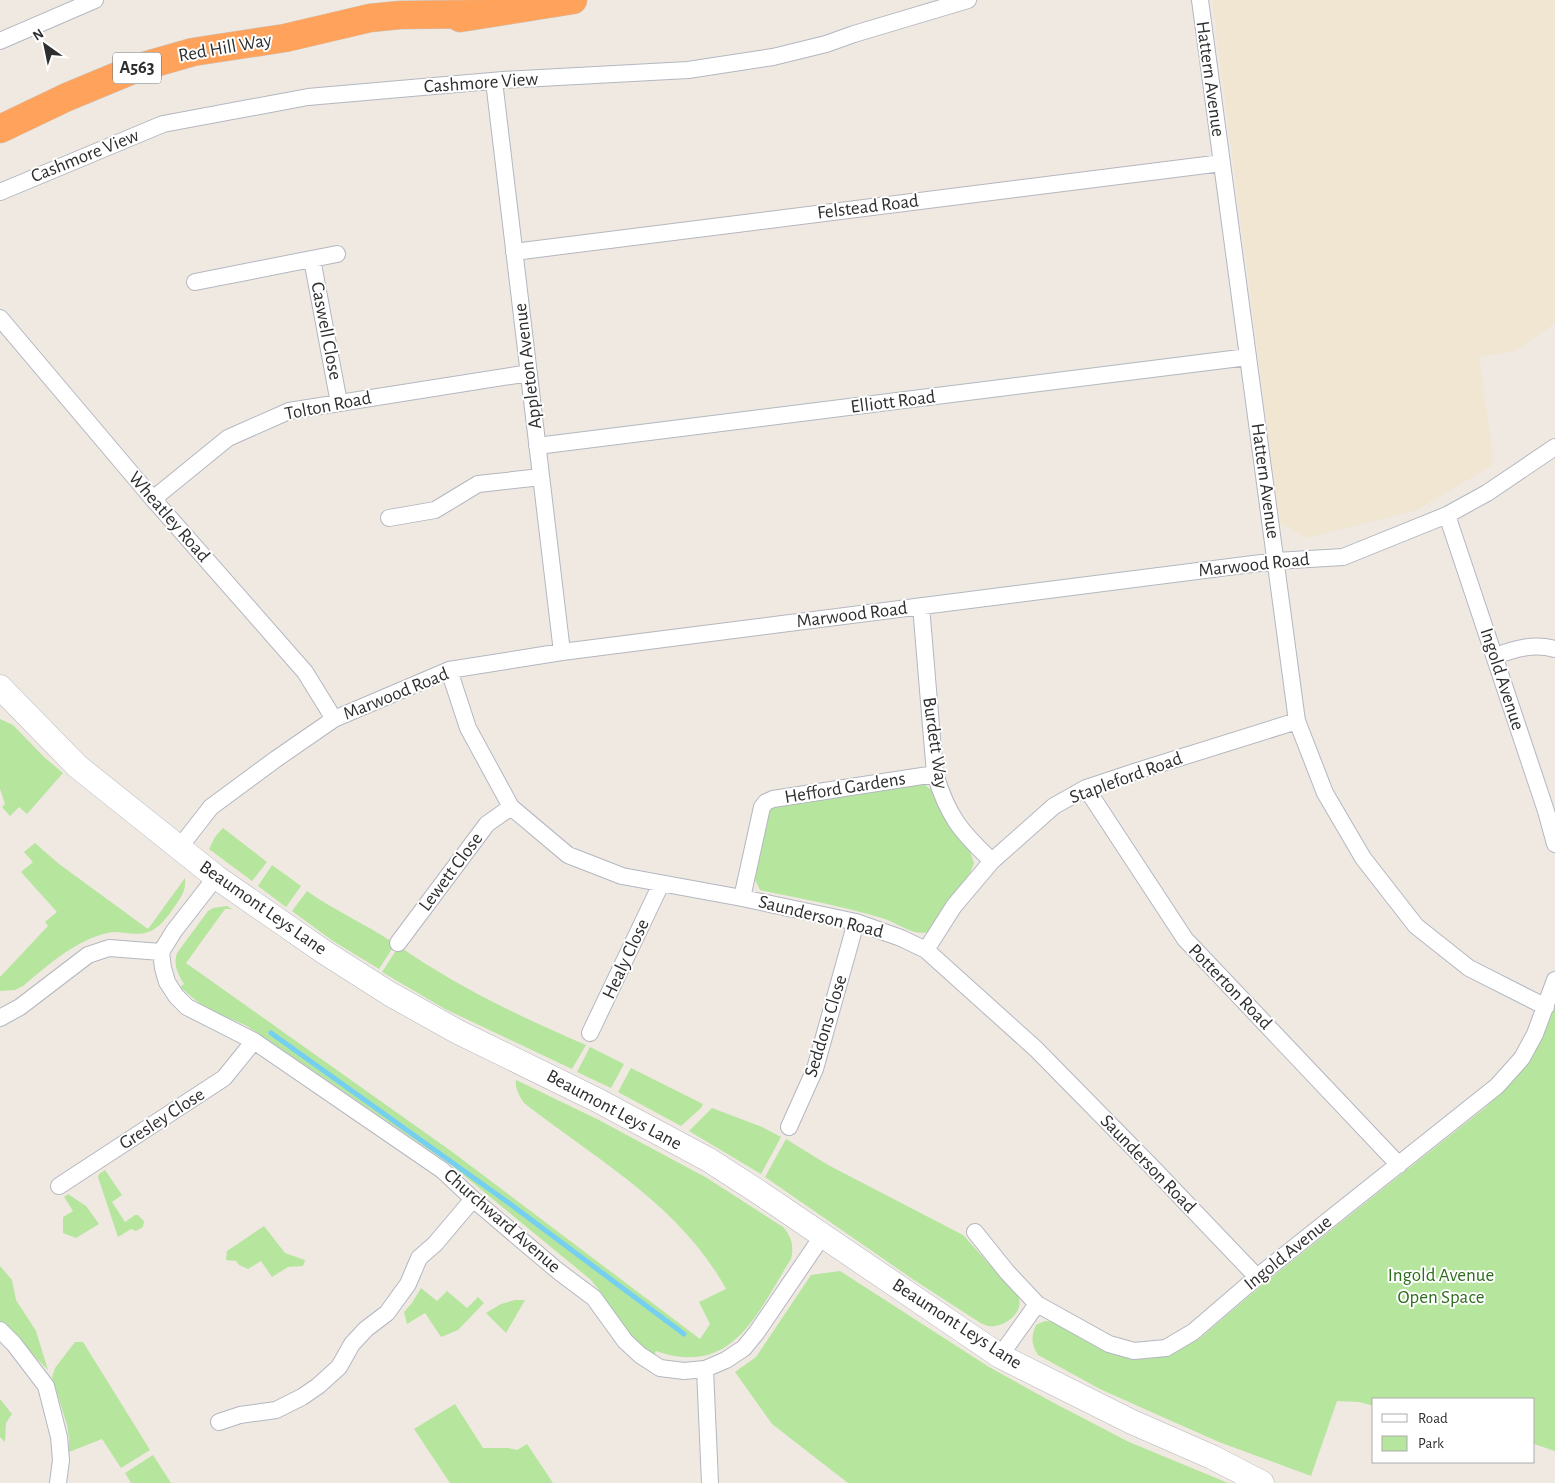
<svg xmlns="http://www.w3.org/2000/svg" width="1555" height="1483" viewBox="0 0 1555 1483" font-family="'Alegreya Sans',sans-serif">
<rect width="100%" height="100%" fill="#efe9e1"/>
<path fill="#f0e6d1" d="M1212,0H1555V323L1516,351L1479,357L1493,456L1491,466L1417,510L1306,538L1280,523Z"/>
<path fill="#b6e59e" d="M0,719L13,725L44,757L63,773L27,814L19,807L10,816L2,807L5,804L0,789Z
M916,783L924,784L931,790L944,818L969,849L974,863L970,873L928,932C913,936 899,924 885,919C844,906 801,899 760,890L755,880V874L771,802Z
M223,828L267,862L252,881L209,849L215,837Z
M35,843L59,864L148,929L185,878C186,890 182,896 175,906C168,916 160,928 148,932C138,936 125,932 114,932C103,933 91,938 81,943C60,954 41,971 23,986L15,990L0,991V977L48,926L45,922L57,912L21,872L33,862L24,852Z
M272,865L301,886L286,907L258,886Z
M307,891C335,911 366,924 395,944L379,969L333,941L292,911Z
M227,906L232,909H225L186,963L451,1151L700,1339L710,1324L699,1302L726,1289C681,1206 596,1159 524,1103C519,1095 515,1089 516,1080L597,1119L707,1178L783,1227C792,1237 794,1246 791,1259C757,1313 733,1378 656,1351L654,1356C625,1340 612,1304 591,1280L450,1164L261,1035L245,1025L208,1009L199,1003L180,987L184,984C178,974 173,965 177,953L208,911L213,908Z
M399,946C457,987 521,1017 586,1045L572,1069L445,1009L382,972Z
M1555,1003V1451L1534,1444V1399H1374V1406L1359,1402L1337,1401L1311,1476L1219,1442L1149,1411L1100,1389L1038,1355C1031,1344 1031,1337 1036,1325L1045,1321L1057,1322L1105,1350L1133,1360L1168,1356L1199,1339L1262,1285L1486,1107C1517,1075 1542,1046 1555,1003Z
M590,1047L624,1064L611,1088L577,1072Z
M631,1068L703,1104L701,1108L681,1126L618,1092Z
M712,1108L762,1127L781,1137L761,1174L689,1131Z
M786,1139L828,1165L963,1235L1018,1296C1025,1310 1008,1325 995,1326C989,1327 984,1325 979,1322L914,1280L765,1177Z
M105,1170L122,1195L112,1202L125,1222L135,1215H138L144,1221L143,1227L136,1231L131,1229L118,1237L98,1177L99,1174Z
M68,1194L86,1206L99,1224L76,1238L63,1233V1217L73,1211L64,1197Z
M264,1226L285,1253L305,1260L303,1266L288,1267L272,1277L261,1261L248,1269L239,1265L236,1261L226,1260L227,1251Z
M0,1266L12,1280L16,1300L36,1331L48,1370L0,1321Z
M840,1271L989,1367L1054,1403L1129,1442L1228,1483H848L772,1424L735,1372L756,1357L811,1275Z
M421,1288L437,1301L447,1291L467,1308L478,1297L484,1303L458,1330L441,1337L425,1313L407,1324L404,1312L412,1303Z
M515,1300H525L506,1333L486,1313L501,1304Z
M75,1342H83L150,1450L121,1468L102,1439L69,1452V1438L67,1425L52,1377L55,1368Z
M0,1399L12,1414L6,1423L5,1442L0,1437Z
M455,1404L483,1448H508L517,1450L527,1444L553,1483H450L414,1429Z
M153,1455L171,1483H131L125,1473Z"/>
<g fill="none" stroke-linecap="round" stroke-linejoin="round">
<path stroke="#75cff0" stroke-width="5" d="M271,1033L506,1201L684,1334"/>
<defs>
<path id="street" d="M1200,0L1297,721L1325,793L1363,858L1416,926L1469,968L1546,1007
M0,41L95,0
M494,81L562,652
M0,192L163,124L308,97L503,80L688,70L773,57L826,44L854,34L968,0
M514,252L1222,163
M312,259L339,403
M195,282L337,254
M0,318L153,499L305,672L334,719
M537,446L1248,357
M153,499L228,438L289,411L529,373
M1447,515L1546,811L1555,844
M389,518L435,510L478,484L541,477
M921,606L935,774C948,816 960,831 992,861
M1495,656C1515,649 1533,643 1555,649
M449,670L468,728L511,807L568,855L622,876L742,898L856,922L901,938L926,950L1036,1049L1151,1166L1257,1277
M1086,788L1185,939L1399,1165
M179,848L211,807L276,759L334,719L449,670L562,652L1276,561L1343,557L1447,515L1487,493L1555,447
M742,898L762,807L766,802L773,799L935,774
M398,943L487,824L511,807
M926,950L954,906L992,861L1054,806L1086,788L1134,772L1297,721
M161,952L163,968L167,982L176,996L187,1007L254,1041L442,1170L473,1199L558,1271L594,1298L625,1341L640,1355L660,1368L684,1371L705,1369L726,1360L744,1348L757,1332L823,1235
M0,1018L20,1007L88,955L109,948L161,952L174,931L216,877
M590,1033L661,884
M789,1127L815,1069L856,922
M59,1186L224,1078L254,1041
M975,1232L1007,1272L1037,1304L1109,1344L1134,1351L1166,1348L1193,1332L1257,1277L1497,1086L1522,1058L1535,1034L1555,980
M0,1330L14,1344L46,1386L59,1437L61,1460L58,1483
M1000,1356L1037,1304
M705,1369L710,1483
M219,1422L240,1415L276,1410L302,1397L318,1386L339,1367L352,1344L366,1329L387,1313L408,1284L419,1258L435,1244L473,1199"/>
<path id="secondary" d="M0,687L77,766L216,877L324,952L390,994L458,1032L597,1100L709,1160L763,1195L1000,1356L1132,1422L1212,1457L1262,1483"/>
<path id="highway" d="M460,18L573,0
M0,129L67,97L137,68L193,52L285,38L370,18L400,15L478,14"/>
</defs>
<use href="#street" stroke="#b4b7c1" stroke-width="18"/>
<use href="#secondary" stroke="#b4b7c1" stroke-width="25"/>
<use href="#highway" stroke="#c9c9c9" stroke-width="29"/>
<use href="#street" stroke="#fff" stroke-width="16"/>
<use href="#secondary" stroke="#fff" stroke-width="24"/>
<use href="#highway" stroke="#ffa35c" stroke-width="28"/>
</g>
<g text-anchor="middle" dominant-baseline="central" stroke-width="4" stroke-linejoin="round" paint-order="stroke">
<rect fill="#fff" stroke="#6d6d6d" stroke-width="1" x="113" y="52.5" width="48" height="31" rx="4"/>
<g font-size="18" font-weight="bold" fill="#2e2e2e">
<text x="137" y="68">A563</text>
</g>
<g font-size="19" fill="#2e2e2e" stroke="#fff">
<text transform="translate(225 48) rotate(-10)">Red Hill Way</text>
<text transform="translate(1210 79) rotate(82)">Hattern Avenue</text>
<text transform="translate(481 83) rotate(-4)">Cashmore View</text>
<text transform="translate(85 156) rotate(-22)">Cashmore View</text>
<text transform="translate(868 207) rotate(-7)">Felstead Road</text>
<text transform="translate(326 331) rotate(79)">Caswell Close</text>
<text transform="translate(528 366) rotate(-97)">Appleton Avenue</text>
<text transform="translate(893 402) rotate(-7)">Elliott Road</text>
<text transform="translate(328 406) rotate(-11)">Tolton Road</text>
<text transform="translate(1265 481) rotate(82)">Hattern Avenue</text>
<text transform="translate(169 517) rotate(49)">Wheatley Road</text>
<text transform="translate(1254 565) rotate(-6)">Marwood Road</text>
<text transform="translate(852 615) rotate(-7)">Marwood Road</text>
<text transform="translate(1502 679) rotate(72)">Ingold Avenue</text>
<text transform="translate(396 694) rotate(-22)">Marwood Road</text>
<text transform="translate(935 743) rotate(82)">Burdett Way</text>
<text transform="translate(1126 778) rotate(-20)">Stapleford Road</text>
<text transform="translate(845 788) rotate(-9)">Hefford Gardens</text>
<text transform="translate(451 872) rotate(-53)">Lewett Close</text>
<text transform="translate(263 908) rotate(35)">Beaumont Leys Lane</text>
<text transform="translate(821 917) rotate(14)">Saunderson Road</text>
<text transform="translate(626 959) rotate(-65)">Healy Close</text>
<text transform="translate(1230 987) rotate(46)">Potterton Road</text>
<text transform="translate(826 1026) rotate(-73)">Seddons Close</text>
<text transform="translate(614 1110) rotate(28)">Beaumont Leys Lane</text>
<text transform="translate(162 1119) rotate(-33)">Gresley Close</text>
<text transform="translate(1148 1164) rotate(46)">Saunderson Road</text>
<text transform="translate(502 1221) rotate(41)">Churchward Avenue</text>
<text transform="translate(1288 1253) rotate(-39)">Ingold Avenue</text>
<text transform="translate(957 1324) rotate(33)">Beaumont Leys Lane</text>
</g>
<g font-size="19" fill="#2c6e1b" stroke="#fff">
<text x="1441" y="1275">Ingold Avenue<tspan x="1441" dy="22">Open Space</tspan></text>
</g>
</g>
<rect x="1372" y="1398" width="162" height="65" fill="#ffffff" stroke="#ababab"/>
<rect x="1382" y="1414" width="25" height="8" fill="#ffffff" stroke="#ababab"/>
<text x="1418" y="1423" font-size="15" fill="#2e2e2e">Road</text>
<rect x="1382" y="1436" width="25" height="15" fill="#b6e59e" stroke="#ababab"/>
<text x="1418" y="1448" font-size="15" fill="#2e2e2e">Park</text>
<g transform="translate(45 45) rotate(327)" stroke="#ffffff" stroke-width="4" paint-order="stroke">
<path d="M0-4L9 19L0 12L-9 19Z" fill="#2e2e2e"/>
<text y="-8" font-size="14" font-weight="bold" text-anchor="middle" fill="#2e2e2e">N</text>
</g>
</svg>
